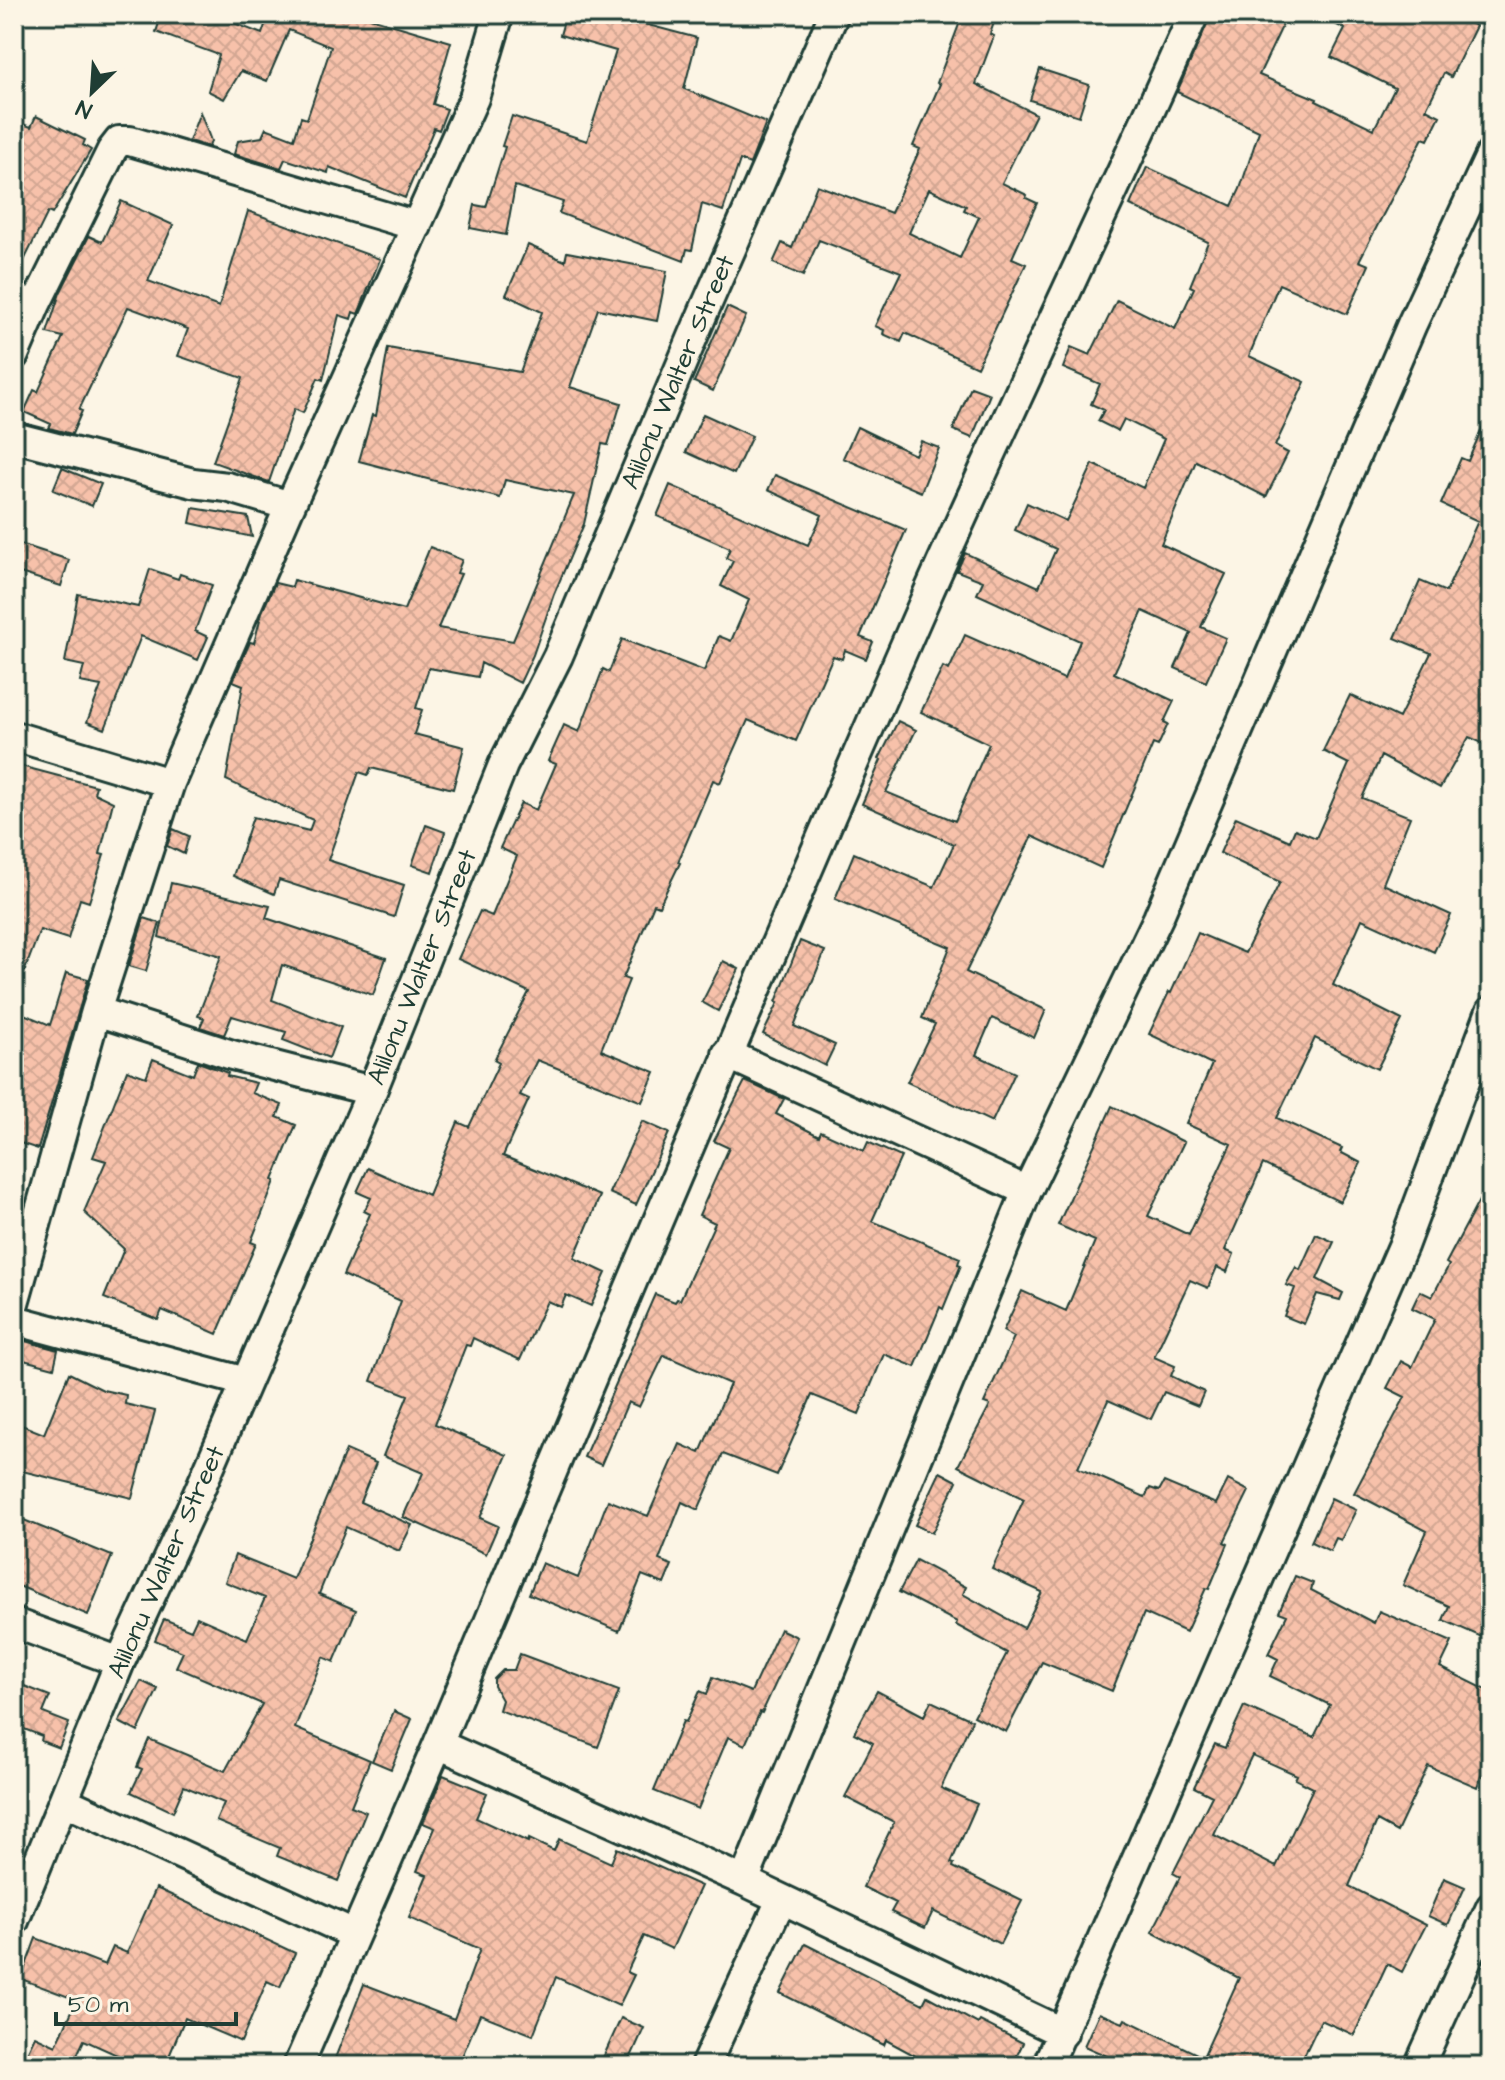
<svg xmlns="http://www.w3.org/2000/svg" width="1505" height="2080" viewBox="0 0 1505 2080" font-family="'Architects Daughter',sans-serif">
<defs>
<pattern id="building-cross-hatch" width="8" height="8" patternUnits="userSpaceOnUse" patternTransform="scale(2)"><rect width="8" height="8" fill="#f7c1aa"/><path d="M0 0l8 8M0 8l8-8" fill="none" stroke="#d3a793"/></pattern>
</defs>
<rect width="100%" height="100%" fill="#fcf5e5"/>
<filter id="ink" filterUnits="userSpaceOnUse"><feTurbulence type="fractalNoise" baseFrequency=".0125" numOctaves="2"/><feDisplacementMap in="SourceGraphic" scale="16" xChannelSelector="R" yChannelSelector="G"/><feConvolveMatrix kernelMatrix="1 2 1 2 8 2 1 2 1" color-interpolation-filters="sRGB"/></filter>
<g filter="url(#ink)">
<path fill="url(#building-cross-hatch)" stroke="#1f3d34" stroke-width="2" fill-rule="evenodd" d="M162,14H228L226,20L262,34L266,22L250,14H357L451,42L433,104L447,109L439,130L434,128L405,198L329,167L328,173L285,159L281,168L234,154L238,141L262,137L266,128L294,139L301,117L307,119L331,47L289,30L267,81L241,71L224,99L208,91L219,55L156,32Z
M566,14H607L697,38L684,89L766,123L750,164L740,160L723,211L702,204L692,250L687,249L684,261L559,213L563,202L515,186L506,235L470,228L475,205L486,207L505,147L502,146L512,116L587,141L616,51L560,35Z
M963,14H997L990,34L994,36L976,84L1036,114L1002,183L1027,195L1026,198L1037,203L1012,258L1026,264L977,367L905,333L901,342L883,334L884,330L875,326L901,272L819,240L803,276L773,263L782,243L792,248L817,185L891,213L920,149L913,146L940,84L937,83ZM929,189L966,206L964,210L979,217L960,258L909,233Z
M1211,14H1288L1259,75L1317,99L1316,101L1374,129L1395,88L1331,57L1345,29L1315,14H1450L1476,26L1451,77L1444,73L1426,109L1440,116L1428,140L1423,138L1359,261L1369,265L1347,314L1279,284L1249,356L1305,382L1275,446L1288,453L1266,497L1196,461L1161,544L1226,574L1201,627L1226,638L1206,682L1175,668L1191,633L1143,611L1114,673L1174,701L1164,722L1168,724L1158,746L1153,744L1101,868L1032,836L966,972L1046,1010L1034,1038L992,1018L976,1055L1015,1073L992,1122L907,1082L935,1024L922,1018L950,947L835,899L854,853L934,887L954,844L862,804L881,760L879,759L898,721L916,730L886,792L955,821L989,744L921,712L943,667L949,670L965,635L1064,679L1080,641L977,594L983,581L957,571L965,553L1039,587L1056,549L1015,530L1027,503L1066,521L1093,464L1143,488L1164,439L1124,419L1118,431L1098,421L1104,410L1091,404L1100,384L1063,368L1071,347L1090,355L1117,300L1175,329L1194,288L1190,286L1208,242L1130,205L1147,167L1232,206L1240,189L1259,131L1177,92Z
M1040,69L1089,85L1079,116L1030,100Z
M200,112L211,141L209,147L189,141Z
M36,116L85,140L83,145L91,150L52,214L48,212L14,281V121L31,127Z
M121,201L173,225L148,281L219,307L248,211L380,259L358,314L353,312L351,319L339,315L323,380L318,378L303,413L294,409L269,482L213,462L243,378L178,356L188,329L128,307L79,410L82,411L72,434L49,428L51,424L24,412L34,390L38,392L63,337L47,333L60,293L89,236L102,242Z
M528,245L565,261L567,252L667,271L657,321L598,309L570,387L621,403L608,445L602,444L584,524L554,594L533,655L520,683L481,663L478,677L429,668L416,708L422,710L414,734L464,747L453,789L371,768L368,775L359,772L328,860L404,885L394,917L279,880L274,894L233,876L253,817L309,831L313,820L226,780L243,685L233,681L250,642L254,643L262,612L275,583L292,587L294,580L404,610L430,547L462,560L457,573L461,574L438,628L513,641L574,495L505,480L500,498L359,461L372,415L376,416L388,348L520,372L542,312L506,295Z
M727,307L746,316L713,391L694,382Z
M971,387L990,394L972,438L953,430Z
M1491,408V747L1469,737L1440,788L1381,756L1362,798L1410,817L1383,884L1451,915L1434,952L1362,919L1333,985L1402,1020L1377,1069L1315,1038L1277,1118L1342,1148L1340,1152L1361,1163L1340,1202L1263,1164L1225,1250L1234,1254L1227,1272L1217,1267L1208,1288L1190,1280L1154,1357L1175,1366L1171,1376L1204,1392L1198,1406L1164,1392L1151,1419L1108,1400L1078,1468L1145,1497L1150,1488L1159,1491L1164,1482L1216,1504L1228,1480L1249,1491L1224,1542L1228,1544L1209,1589L1206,1588L1186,1632L1144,1613L1112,1691L1042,1662L1006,1732L974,1716L1007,1653L956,1625L957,1622L899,1592L916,1560L966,1587L963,1594L1024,1628L1042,1592L992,1569L1024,1499L958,1466L990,1405L984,1403L1014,1337L1003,1331L1022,1291L1066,1311L1095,1241L1058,1225L1112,1106L1184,1142L1148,1216L1189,1235L1231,1144L1186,1124L1212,1064L1149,1034L1169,992L1171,993L1198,933L1245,953L1280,882L1220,853L1236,817L1290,841L1295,829L1316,838L1349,764L1323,751L1350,695L1399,718L1431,653L1395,638L1420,581L1446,592L1478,521L1441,504L1461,458L1468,461Z
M703,414L752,436L734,474L686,452Z
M857,427L915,455L921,441L939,448L921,492L843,458Z
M62,468L101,484L92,506L53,490Z
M775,475L906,530L860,637L873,642L866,659L845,650L842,659L833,656L796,741L748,720L720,783L713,780L678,862L680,863L659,906L654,904L623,978L629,980L601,1050L655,1072L642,1102L537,1060L520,1095L529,1099L503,1156L600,1196L574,1258L606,1273L591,1306L566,1295L561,1307L547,1301L520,1360L473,1338L470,1346L466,1345L435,1424L507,1455L480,1518L498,1526L486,1554L403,1517L423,1473L383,1456L408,1395L371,1381L401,1301L343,1275L370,1214L364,1211L371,1198L357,1192L368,1168L428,1195L458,1122L469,1127L499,1063L494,1060L529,992L458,959L480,911L492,916L517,856L500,848L521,803L536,810L556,764L548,761L564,725L579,732L603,669L609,672L622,639L704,671L719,636L731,641L749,600L721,586L733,561L726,558L730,548L657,516L670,485L808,545L822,515L768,490Z
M193,508L248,517L252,537L190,523Z
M14,542L69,560L61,586L14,571Z
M150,569L178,579L180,574L212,585L195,631L208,637L198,660L141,636L105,729L87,722L101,686L80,682L84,666L65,662L78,594L138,607Z
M21,766L96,786L94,793L113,802L100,854L104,855L89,902L80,899L68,939L40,930L16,994L14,794Z
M426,825L445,832L432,872L412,865Z
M173,829L189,836L184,854L167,846Z
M171,883L270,906L266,918L386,958L373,995L282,965L272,1000L341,1027L329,1058L283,1040L286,1032L232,1016L224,1035L200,1027L204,1018L198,1016L221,956L159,937Z
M144,918L160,923L146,971L129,966Z
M800,941L825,951L794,1026L835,1045L825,1066L763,1034L778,1003L776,1002Z
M723,961L739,969L718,1011L702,1002Z
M66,973L88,979L38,1149L14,1141V1010L50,1025Z
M153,1059L193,1075L198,1062L228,1073L227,1076L256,1083L252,1093L282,1105L277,1117L296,1125L273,1180L275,1181L251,1242L256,1244L217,1334L162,1310L158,1320L104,1298L124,1249L84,1212L106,1161L93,1157L127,1070L146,1077Z
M745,1081L784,1099L776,1114L819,1136L821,1131L864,1151L868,1142L901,1157L872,1221L960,1258L958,1264L961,1265L943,1309L940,1307L915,1367L884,1354L859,1414L812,1395L777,1475L723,1454L698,1510L682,1502L659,1560L672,1565L664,1584L642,1575L619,1631L529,1594L542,1563L578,1578L608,1500L648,1516L680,1444L700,1453L730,1384L664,1355L639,1407L628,1402L601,1465L584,1457L655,1294L675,1302L677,1299L680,1300L715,1223L699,1215L729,1148L714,1141Z
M642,1121L669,1133L636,1205L609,1193Z
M1491,1178V1641L1443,1620L1449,1606L1403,1585L1427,1531L1354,1493L1405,1397L1387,1388L1401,1361L1412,1367L1435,1319L1412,1308L1420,1291L1432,1297L1449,1265L1446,1263Z
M1316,1234L1334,1242L1317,1279L1343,1293L1340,1300L1317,1294L1304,1324L1284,1316L1295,1288L1286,1285L1296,1267L1300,1270Z
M21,1340L58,1350L54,1368L16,1358Z
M69,1373L103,1390L126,1395L125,1404L155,1411L132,1498L14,1469V1422L44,1434Z
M346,1450L376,1463L360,1502L412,1525L399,1551L346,1527L319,1594L356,1610L334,1662L323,1657L295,1728L370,1760L351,1806L366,1812L338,1881L277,1856L280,1848L216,1821L224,1803L184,1786L173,1812L131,1792L142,1769L137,1767L149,1739L225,1771L262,1704L176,1667L183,1652L155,1640L164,1619L191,1630L197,1617L247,1639L265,1598L225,1582L235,1555L293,1579Z
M940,1472L957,1481L932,1533L915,1525Z
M1331,1498L1356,1510L1341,1540L1336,1538L1330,1551L1311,1542Z
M14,1516L112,1556L88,1615L14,1584Z
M1295,1576L1313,1583L1311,1590L1374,1623L1379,1611L1452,1642L1440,1667L1491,1692V1781L1481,1776L1477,1787L1428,1766L1397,1832L1377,1821L1349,1886L1426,1925L1402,1972L1387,1964L1354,2035L1321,2020L1299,2066H1102L1107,2056L1084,2046L1099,2013L1123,2023L1125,2019L1203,2057L1239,1978L1152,1932L1180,1877L1173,1873L1212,1796L1194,1787L1215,1744L1225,1748L1244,1706L1314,1737L1330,1705L1270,1676L1278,1659L1268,1654L1287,1615L1279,1612ZM1252,1755L1297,1775L1295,1779L1313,1788L1276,1867L1214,1835Z
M780,1629L797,1637L762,1713L760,1712L745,1745L728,1737L698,1809L654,1791L683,1721L686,1722L700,1691L707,1694L713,1677L751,1692Z
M520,1654L619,1691L598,1747L499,1710L502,1700L494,1686V1679L503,1670H514Z
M141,1681L158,1689L138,1732L119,1722Z
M14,1682L50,1696L43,1713L69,1723L59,1748L41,1741L42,1736L14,1725Z
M877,1691L924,1716L931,1701L972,1720L941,1788L977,1804L951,1863L954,1864L953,1867L1022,1901L1000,1944L933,1911L925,1928L891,1912L896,1903L863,1887L894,1822L845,1797L873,1743L854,1733Z
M394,1711L412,1719L391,1769L372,1761Z
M443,1775L487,1793L476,1818L528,1842L529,1839L554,1851L559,1839L611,1863L617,1848L701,1886L672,1949L644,1936L627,1972L634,1975L619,2006L556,1977L533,2035L480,2014L458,2066H332L364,1984L454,2019L480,1949L409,1918L427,1875L417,1871L435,1828L423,1823Z
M1444,1878L1465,1887L1448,1925L1428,1916Z
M156,1888L295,1953L280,1987L267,1981L241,2042L185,2018L165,2066H123L126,2059L84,2040L77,2055L101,2066H47L26,2055L35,2036L56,2046L77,2000L21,1979L36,1938L105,1965L113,1947L127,1953Z
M805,1944L923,2004L927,1996L978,2024L980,2021L1023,2043L1012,2066H934L886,2040L884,2045L780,1993Z
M621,2018L644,2028L627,2066H617L602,2060Z"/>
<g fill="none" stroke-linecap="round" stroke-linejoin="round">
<defs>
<path id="minor" d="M14,299L36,304L14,355
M36,304L112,150L119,141H130L417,226
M14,437L193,483L227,487L290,506
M14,736L170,783
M96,1011L232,1055L372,1091
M727,1054L1027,1191
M14,1303L96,1011L170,783L290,506L474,98L499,14
M14,1320L246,1382
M14,1623L120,1662
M64,1801L354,1934
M744,1881L1027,1191L1158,918L1412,324L1491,154
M14,1921L120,1662L196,1498L372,1091L503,765L558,656L703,313L834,14
M1063,2033L744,1881L438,1744C598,1362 758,980 925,600C1012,404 1106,210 1194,14
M298,2066L438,1744
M705,2066L781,1900
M1047,2066L1403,1246L1491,1011
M1419,2066L1491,1907"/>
</defs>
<use href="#minor" stroke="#1f3d34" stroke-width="34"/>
<use href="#minor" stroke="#fcf5e5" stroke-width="28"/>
</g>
</g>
<g text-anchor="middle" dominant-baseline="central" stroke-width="6" stroke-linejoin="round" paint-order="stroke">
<g font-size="26" fill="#1f3d34" stroke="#fcf5e5">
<text transform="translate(678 372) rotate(-67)">Alilonu Walter Street</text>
<text transform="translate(422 967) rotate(-68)">Alilonu Walter Street</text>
<text transform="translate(166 1562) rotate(-66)">Alilonu Walter Street</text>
</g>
</g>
<rect width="1505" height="2080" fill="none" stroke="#fcf5e5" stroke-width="48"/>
<rect x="24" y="24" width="1457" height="2032" fill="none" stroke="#1f3d34" stroke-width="3" filter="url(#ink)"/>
<g transform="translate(92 92) rotate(205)" stroke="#fcf5e5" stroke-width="6" paint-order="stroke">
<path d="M0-6L14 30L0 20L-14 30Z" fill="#1f3d34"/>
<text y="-12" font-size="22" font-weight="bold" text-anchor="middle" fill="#1f3d34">N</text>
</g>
<path d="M56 2012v12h180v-12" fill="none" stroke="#1f3d34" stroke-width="4"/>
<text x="68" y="2012" font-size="24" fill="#1f3d34" stroke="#fcf5e5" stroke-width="6" paint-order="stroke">50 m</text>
</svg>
